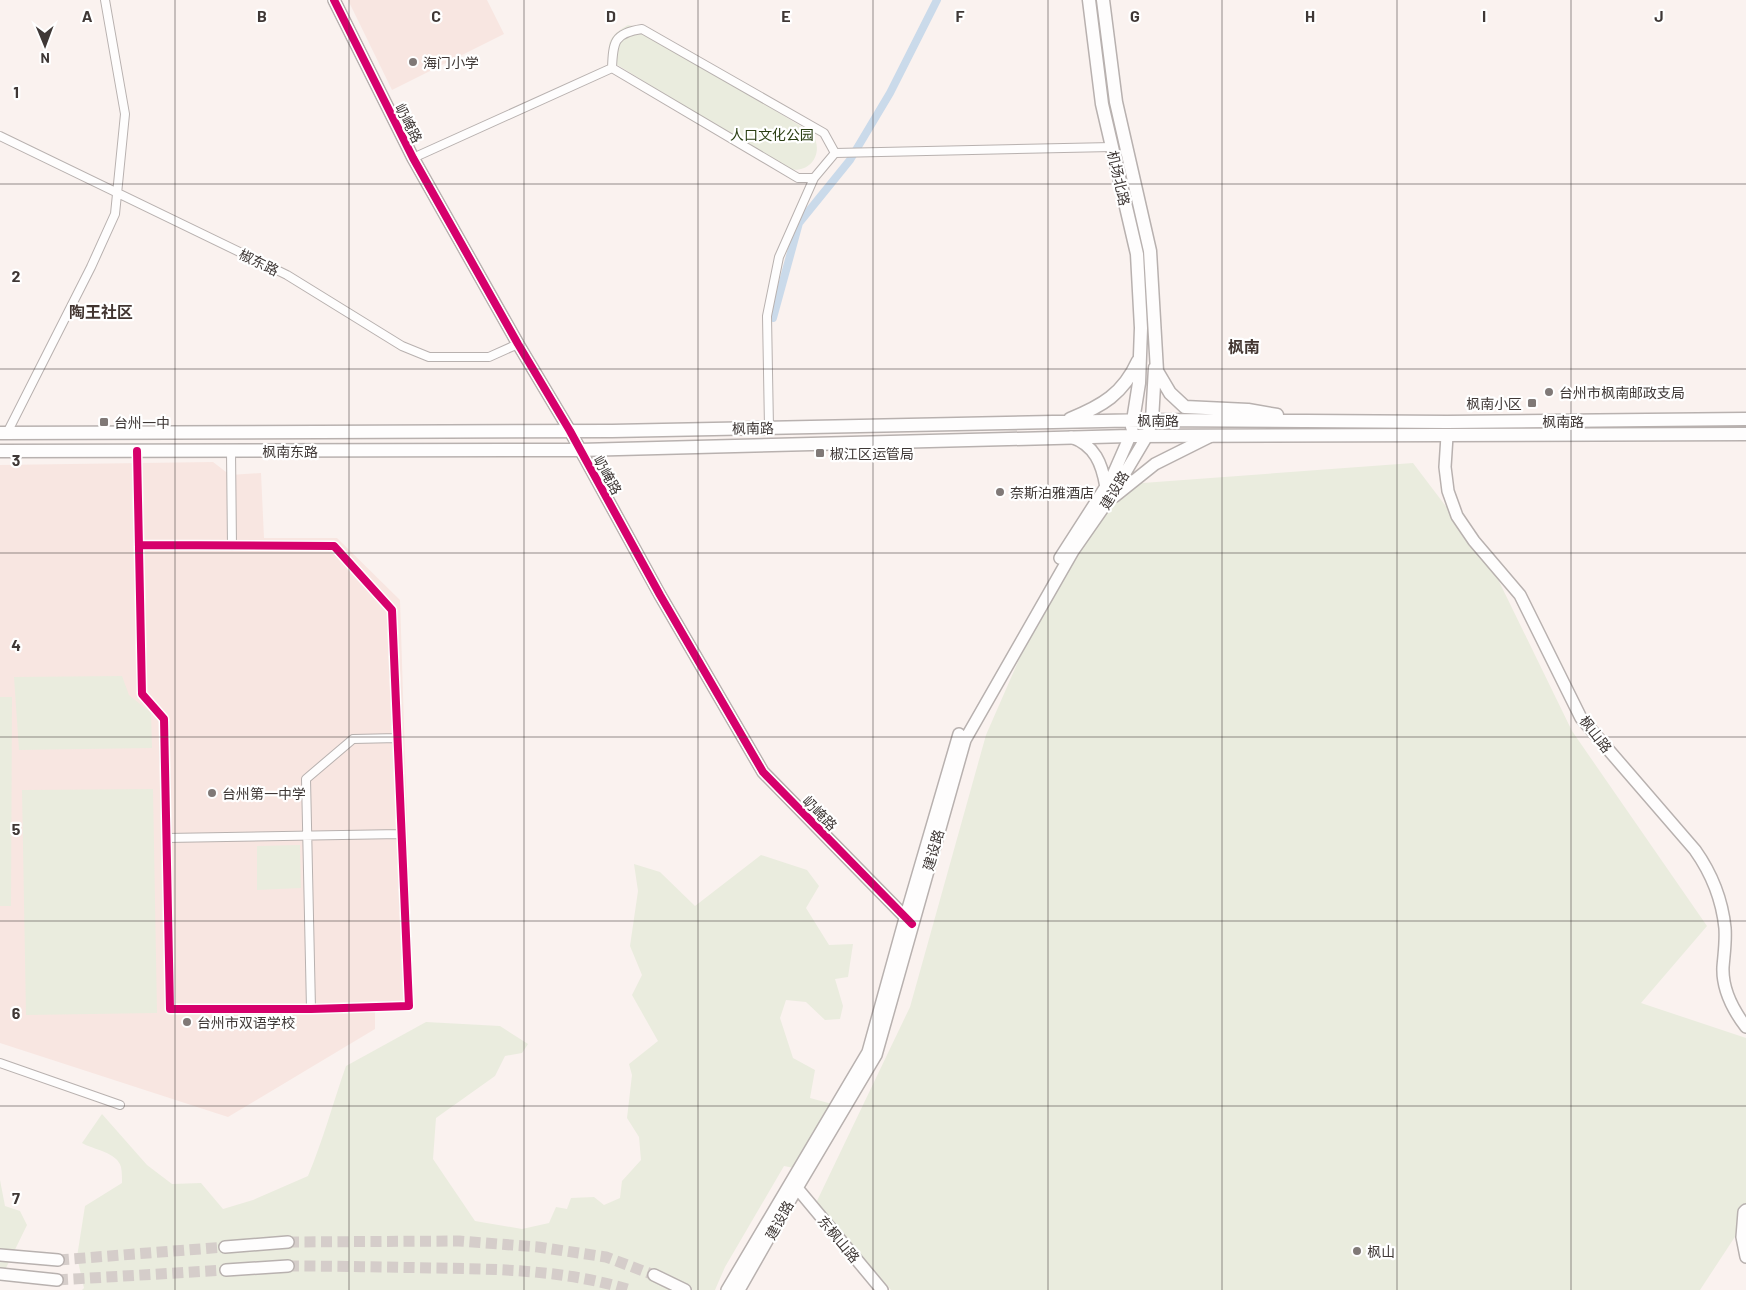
<svg xmlns="http://www.w3.org/2000/svg" width="1746" height="1290" viewBox="0 0 1746 1290" font-family="Barlow,'Noto Sans SC',sans-serif">
<rect width="100%" height="100%" fill="#faf2ef"/>
<path fill="#f8e6e1" d="M348,0H487L504,34L392,90Z
M213,462L230,475L261,473L264,538H337L400,600L413,1008L375,1009V1029L228,1117L0,1043V465Z"/>
<path fill="#eaecde" d="M628,25L638,27L812,133C826,154 808,178 783,167L616,64C602,46 610,35 628,25Z
M1413,463L1492,567L1572,731L1707,926L1641,1003L1746,1038V1220L1700,1290H891L816,1203L910,1007L986,735L1055,577L1129,484Z
M122,676L129,695L151,713L152,748L19,750L14,677Z
M0,697H12L11,906H0Z
M153,789L157,1013L26,1015L22,790Z
M300,845L301,888L257,890V846Z
M761,855L807,870L819,886L806,908L829,945L853,944L848,977L835,979L843,1006L840,1019L825,1020L806,1002L786,1000L780,1018L793,1058L815,1070L810,1098L832,1104L794,1168L784,1166L725,1267L715,1290H82L84,1288L77,1257L85,1206L122,1183C122,1178 122,1172 121,1167C117,1152 94,1150 82,1143L102,1114L147,1165L172,1184L201,1183L223,1209L253,1200L308,1176C323,1140 333,1103 346,1066L426,1022L500,1026L528,1044L522,1053L505,1056L495,1076L436,1118L433,1159L475,1221L522,1229L549,1223L556,1207L567,1209L571,1198L594,1197L604,1205L620,1198L622,1181L641,1160L639,1137L627,1118L632,1075L629,1064L658,1041L632,995L642,975L630,946L638,891L634,864L660,872L695,906Z
M0,1180L5,1206L20,1211L27,1225L6,1268L0,1275Z"/>
<g fill="none" stroke-linecap="round" stroke-linejoin="round">
<path stroke="#cadaea" stroke-width="8" d="M773,318L799,223L850,160L890,93L937,0"/>
<path stroke="#d5cdca" stroke-width="11" stroke-dasharray="11 5.5" stroke-linecap="butt" d="M288,1242L459,1241L538,1247L606,1257L654,1275
M58,1260L225,1247
M288,1266C336,1266 385,1267 433,1268C499,1269 567,1270 630,1290
M57,1280L226,1270"/>
<defs>
<path id="street" d="M612,68L798,178H814L835,153
M0,136L287,275L402,346L429,357H489L518,344
M413,158L612,68C613,42 614,33 642,29L824,133L835,153L1112,147
M769,428L767,316L779,257L814,178
M7,433L91,267L115,214L125,114L105,0
M137,451L142,694L164,719L170,1009H311L409,1006L392,610L334,546L139,545
M231,451L232,546
M167,838L401,834
M311,1009L306,779L353,739L398,738
M0,1063L120,1105"/>
<path id="secondary" d="M334,0L413,158L518,344L570,431L660,595L763,772L912,924
M1447,436L1445,467L1448,491L1457,516L1474,541L1520,595L1581,718L1695,850C1712,874 1722,899 1725,928C1726,942 1724,954 1723,967C1722,989 1733,1010 1746,1027
M1071,437C1095,445 1102,464 1106,487
M1115,496L1155,464L1211,436
M1060,558L1112,477L1130,436
M797,1188L882,1290
M1746,1210L1744,1212L1742,1237L1746,1257
M225,1247L288,1242
M0,1255L58,1260
M226,1270L288,1266
M0,1274L57,1280
M654,1275L685,1290
M727,1290L868,1052L904,922L959,734
M739,1290L797,1188L876,1055L965,740L1073,551L1112,495L1147,436"/>
<path id="primary" d="M1089,0L1102,104L1137,254L1141,328L1139,383L1132,427
M1103,0L1116,102L1150,251L1157,371L1170,393L1185,407L1248,410L1277,415
M1070,419C1102,406 1123,394 1138,361
M1149,428L1152,420L1155,368
M0,433L612,431L1152,420L1447,422L1746,419
M0,451L580,450L1130,436L1746,434"/>
</defs>
<use href="#street" stroke="#b8b1af" stroke-width="10"/>
<use href="#secondary" stroke="#b8b1af" stroke-width="14"/>
<use href="#primary" stroke="#b8b1af" stroke-width="15"/>
<use href="#street" stroke="#fefdfd" stroke-width="8"/>
<use href="#secondary" stroke="#fefdfd" stroke-width="11"/>
<use href="#primary" stroke="#fefdfd" stroke-width="12"/>
<defs>
<path id="cycleway" d="M334,0L413,158L518,344L570,431L660,595L763,772L912,924
M137,451L142,694L164,719L170,1009H311L409,1006L392,610L334,546L139,545"/>
</defs>
<use href="#cycleway" stroke="#fff" stroke-width="11"/>
<use href="#cycleway" stroke="#d6006c" stroke-width="8"/>
</g>
<path fill="none" stroke="#3f3836" stroke-width="1" stroke-opacity="0.55" d="M175,0V1290M349,0V1290M524,0V1290M698,0V1290M873,0V1290M1048,0V1290M1222,0V1290M1397,0V1290M1571,0V1290M0,184H1746M0,369H1746M0,553H1746M0,737H1746M0,921H1746M0,1106H1746"/>
<g fill="#807977" stroke="#fff" stroke-width="2">
<circle cx="413" cy="62" r="5"/>
<circle cx="1549" cy="392" r="5"/>
<rect x="1527" y="398" width="10" height="10" rx="2.5"/>
<rect x="99" y="417" width="10" height="10" rx="2.5"/>
<rect x="815" y="448" width="10" height="10" rx="2.5"/>
<circle cx="1000" cy="492" r="5"/>
<circle cx="212" cy="793" r="5"/>
<circle cx="187" cy="1022" r="5"/>
<circle cx="1357" cy="1251" r="5"/>
</g>
<g text-anchor="middle" dominant-baseline="central" stroke-width="4.5" stroke-linejoin="round" paint-order="stroke">
<g font-size="14" fill="#3f3836" stroke="#fff" text-anchor="start">
<text x="423" y="62">海门小学</text>
<text x="1559" y="392">台州市枫南邮政支局</text>
<text x="1522" y="403" text-anchor="end">枫南小区</text>
<text x="114" y="422">台州一中</text>
<text x="830" y="453">椒江区运管局</text>
<text x="1010" y="492">奈斯泊雅酒店</text>
<text x="222" y="793">台州第一中学</text>
<text x="197" y="1022">台州市双语学校</text>
<text x="1367" y="1251">枫山</text>
</g>
<g font-size="14" fill="#3f3836" stroke="#fff">
<text transform="translate(409 123) rotate(63)">屷崦路</text>
<text transform="translate(1119 178) rotate(77)">机场北路</text>
<text transform="translate(259 262) rotate(26)">椒东路</text>
<text x="1158" y="420">枫南路</text>
<text x="1563" y="421">枫南路</text>
<text transform="translate(753 428) rotate(-1)">枫南路</text>
<text x="290" y="451">枫南东路</text>
<text transform="translate(608 475) rotate(61)">屷崦路</text>
<text transform="translate(1114 490) rotate(-59)">建设路</text>
<text transform="translate(1596 734) rotate(52)">枫山路</text>
<text transform="translate(820 813) rotate(46)">屷崦路</text>
<text transform="translate(933 850) rotate(-74)">建设路</text>
<text transform="translate(779 1220) rotate(-61)">建设路</text>
<text transform="translate(839 1239) rotate(50)">东枫山路</text>
</g>
<g font-size="14" fill="#2b3f13" stroke="#fff">
<text x="772" y="134">人口文化公园</text>
</g>
<g font-size="16" font-weight="bold" fill="#423530" stroke="#fff">
<text x="101" y="311">陶王社区</text>
<text x="1244" y="346">枫南</text>
</g>
</g>
<g font-size="16" text-anchor="middle" font-weight="bold" fill="#3f3836" stroke="#fff" stroke-width="4.5" stroke-linejoin="round" paint-order="stroke">
<text x="87" y="22">A</text>
<text x="262" y="22">B</text>
<text x="436" y="22">C</text>
<text x="611" y="22">D</text>
<text x="786" y="22">E</text>
<text x="960" y="22">F</text>
<text x="1135" y="22">G</text>
<text x="1310" y="22">H</text>
<text x="1484" y="22">I</text>
<text x="1659" y="22">J</text>
<text x="16" y="98">1</text>
<text x="16" y="282">2</text>
<text x="16" y="466">3</text>
<text x="16" y="651">4</text>
<text x="16" y="835">5</text>
<text x="16" y="1019">6</text>
<text x="16" y="1204">7</text>
</g>
<g transform="translate(45 45) rotate(179)" stroke="#ffffff" stroke-width="4" paint-order="stroke">
<path d="M0-4L9 19L0 12L-9 19Z" fill="#3f3836"/>
<text y="-8" font-size="14" font-weight="bold" text-anchor="middle" fill="#3f3836">N</text>
</g>
</svg>
